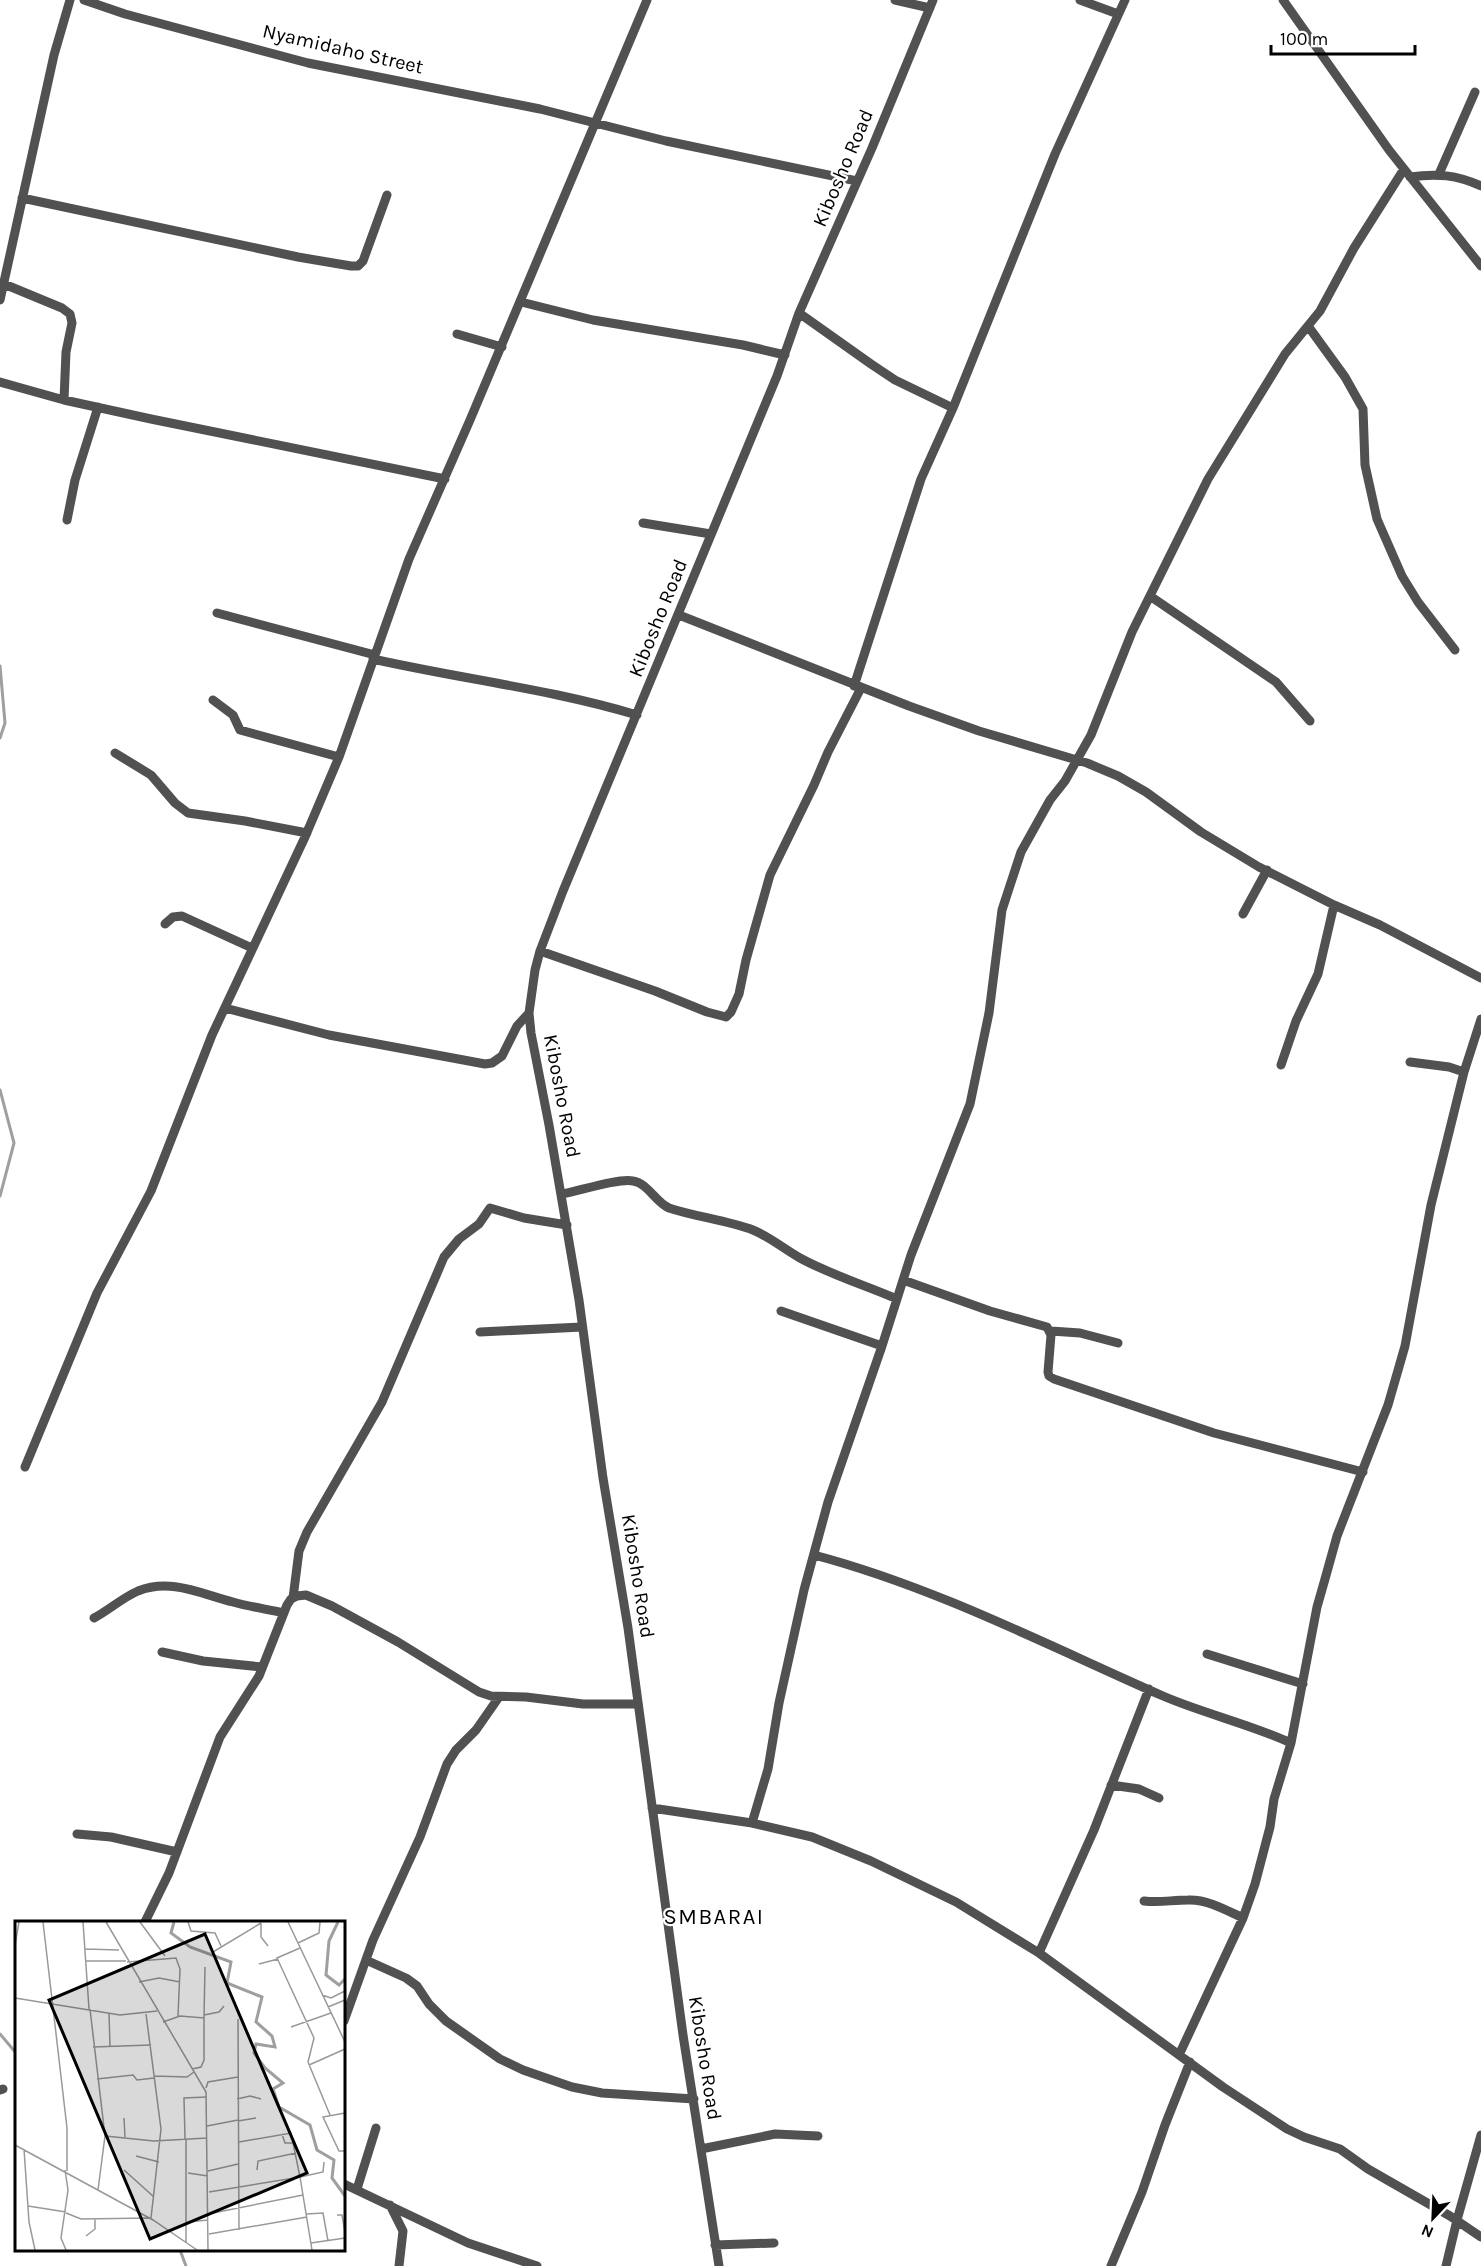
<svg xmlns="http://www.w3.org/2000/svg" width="1481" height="2266" viewBox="0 0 1481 2266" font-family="Karla,sans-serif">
<rect width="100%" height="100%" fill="#fff"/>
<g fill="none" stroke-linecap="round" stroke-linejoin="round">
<path stroke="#9f9f9f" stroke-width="3" d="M0,666L5,723L0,738
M0,1090L14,1143L0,1196
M0,2034L16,2053
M180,2250L186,2266"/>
<path stroke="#515151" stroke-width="9" d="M84,0L125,14L308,63L540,109L666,141L857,181
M895,0L930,8
M1080,0L1118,14
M1283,0L1389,150L1481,266
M1439,174L1475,92
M1410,177C1437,173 1457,175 1481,186
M22,198L298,257L351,266H358L363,261L387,195
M4,284L62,308L70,314L72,323L66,352L64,400
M0,300L54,55L70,0
M521,302L593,320L743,345L785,355
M799,313L871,364L895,380L953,408
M1308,326L1345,377L1363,409L1365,465L1377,519L1402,576L1418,602L1455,650
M457,334L502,347
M0,382L64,400L151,419L445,479
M67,520L75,480L98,407
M643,523L711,534
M1150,596L1276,682L1310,721
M217,613L375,655
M679,615L909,706L979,731L1087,763L1118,776L1146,792L1201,832L1259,867L1334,905L1380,925L1481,978
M373,659C461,679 551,689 637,715
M854,686L921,479L953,408L1055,154L1125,0
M213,700L233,715L240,730L339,757
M115,753L151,775L175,803L188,813L245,821L307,833
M1243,914L1267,870
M165,924L173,917L182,916L252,948
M540,951L655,991L707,1012L726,1017L731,1012L739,994L746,960L770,875L814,785L828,752L861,688
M225,1008L329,1035L485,1064L492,1063L502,1056L517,1026L529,1013
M1410,1062L1449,1067L1464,1072
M1281,1065L1296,1021L1318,974L1334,905
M562,1194C579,1191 618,1178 633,1181C648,1183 655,1202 669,1208C696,1217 726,1220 753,1230C770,1237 784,1249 800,1258C831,1275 865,1285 897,1299
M903,1280L990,1311L1047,1327L1051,1335L1048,1372L1049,1376L1054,1379L1214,1433L1363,1472
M781,1311L882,1346
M1051,1331L1080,1333L1118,1343
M480,1332L582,1327
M25,1467L97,1293L151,1191L212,1035L305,837L339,757L409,559L470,420L647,0
M814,1555C935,1587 1049,1646 1163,1696C1205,1714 1250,1724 1291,1743
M293,1598L299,1551L307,1532L382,1402L444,1257L459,1239L479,1224L490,1208L524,1218L567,1225
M94,1618C109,1610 122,1598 138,1591C171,1578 201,1594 233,1602C250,1607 267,1609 284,1613
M162,1652L203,1661L262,1667
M1207,1654L1303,1684
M1111,1785L1139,1789L1159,1798
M652,1808L752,1823L812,1837L871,1861L956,1902L1039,1953L1223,2087L1287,2129L1304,2137L1340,2149L1368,2169L1450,2216L1481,2237
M752,1823L768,1769L779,1703L804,1590L828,1502L882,1346L911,1255L970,1104L989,1013L1002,910L1021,852L1050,800L1065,781L1091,735L1132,632L1208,479L1285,354L1320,311L1354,248L1404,169
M77,1834L111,1837L177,1852
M1144,1901C1159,1903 1172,1900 1188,1900C1207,1899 1226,1910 1243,1918
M145,1922L169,1873L220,1737L259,1676L287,1605L291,1599L297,1596L306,1595L332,1606L398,1642L479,1692L491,1696L526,1697L583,1704H638
M1039,1953L1094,1830L1149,1689
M366,1960L406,1978L417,1986L429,2004L446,2021L500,2059L523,2070L572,2087L602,2093L694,2099
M344,2021L373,1940L420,1837L447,1764L456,1750L476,1730L499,1697
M1179,2055L1243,1918L1255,1884L1270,1827L1274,1799L1291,1743L1317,1607L1325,1579L1337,1536L1388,1405L1405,1346L1431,1205L1464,1072L1481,1019
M0,2090L3,2089
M701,2149L775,2134L818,2136
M344,2184L468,2243L537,2266
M357,2189L376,2128
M390,2205L403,2231L399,2266
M715,2245L774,2243
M719,2266L683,2035L628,1628L603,1478L579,1300L549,1125L531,1033L529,1013L535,970L540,951L563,891L777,376L799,313L872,148L933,0
M1111,2266L1142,2192L1165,2125L1190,2062
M1446,2266L1457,2220L1481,2135"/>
</g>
<g text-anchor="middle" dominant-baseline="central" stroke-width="4.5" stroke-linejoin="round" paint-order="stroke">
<g font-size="20" fill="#000" stroke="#fff">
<text transform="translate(343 49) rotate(13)">Nyamidaho Street</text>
<text transform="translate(843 168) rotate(-67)">Kibosho Road</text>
<text transform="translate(658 618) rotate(-68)">Kibosho Road</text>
<text transform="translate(562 1096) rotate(79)">Kibosho Road</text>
<text transform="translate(638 1576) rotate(81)">Kibosho Road</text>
<text transform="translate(705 2058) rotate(81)">Kibosho Road</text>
</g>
<g font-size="22" letter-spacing="1.5" fill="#000" stroke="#fff">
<text x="714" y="1917">SMBARAI</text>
</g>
</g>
<g transform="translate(15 1921)">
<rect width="330" height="330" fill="#fff"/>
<path fill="none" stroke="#9f9f9f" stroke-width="3" d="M159,1L156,12L175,26L216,41L212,62L247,76L241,101L257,115L260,126L241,123L239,132L250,147L268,162L258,168L264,186L295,204L302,229L319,239L317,257L330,275M323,1L314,20L311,54L324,64L330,58"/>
<path fill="none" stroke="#999" stroke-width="1.5" d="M28,1L52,207V250M68,1L74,88M91,1L191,171L193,329M125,1L150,35M173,1L176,10L200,12L206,25M273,1L330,121M246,2V16L253,25M283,22L304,12L305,1M0,24L4,1M285,27L262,37L299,117L293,141L315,194M70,28L104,29M198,31L246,2M71,40H111M112,41L161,37L165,48L163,95M244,43L263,38M124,61L144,57L165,61M307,74L316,77L330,70M0,77L105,94L142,90M313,86L330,79M75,88L90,215L83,269M94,92L95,125M131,93L146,208L136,297M189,94L204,91L209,85M223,98L224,309M148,101L165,95L189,97L190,46M276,106L316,92M78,126L136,124M294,144L330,128M177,148L186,146L189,139V96M139,155L172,156L179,151M82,158L118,154L122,159L139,157M191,167L193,161L223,156M222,178L235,175L246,178M330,192L308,196L324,230H330M109,197L110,216M223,200L241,197M192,205L223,199M267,213L270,222H279M90,215L139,220L192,217M170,218L169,177L192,176M171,218V321M224,221L276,212L285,256L308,251L309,241M0,224L138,299L182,329M9,228L14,301L20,329M121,235L144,241M50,249L53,269L46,317L51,329M109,249L139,276M242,249L243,240L281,232M193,250L223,243M173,252L193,255M194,271L285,256L297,329M13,285L51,291M51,292L66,298L135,297M193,293L288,274M291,293L308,292L313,320M322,294H327L330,311M173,301L193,299M194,313L292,296M71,315L80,308V298M296,322L330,317"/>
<path fill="#000" fill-opacity="0.15" stroke="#000" stroke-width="3" d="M190,13L292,252L135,318L34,79Z"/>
<rect width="330" height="330" fill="none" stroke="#000" stroke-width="3"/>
</g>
<g transform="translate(1433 2218) rotate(203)" stroke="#ffffff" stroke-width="4.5" paint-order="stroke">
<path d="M0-4.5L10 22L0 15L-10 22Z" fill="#000000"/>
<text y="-9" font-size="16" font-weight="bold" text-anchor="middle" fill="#000000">N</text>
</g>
<path d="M1271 45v9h144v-9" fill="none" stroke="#000000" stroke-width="3"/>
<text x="1280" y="45" font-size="18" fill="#000000" stroke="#ffffff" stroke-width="4.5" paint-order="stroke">100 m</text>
</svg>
